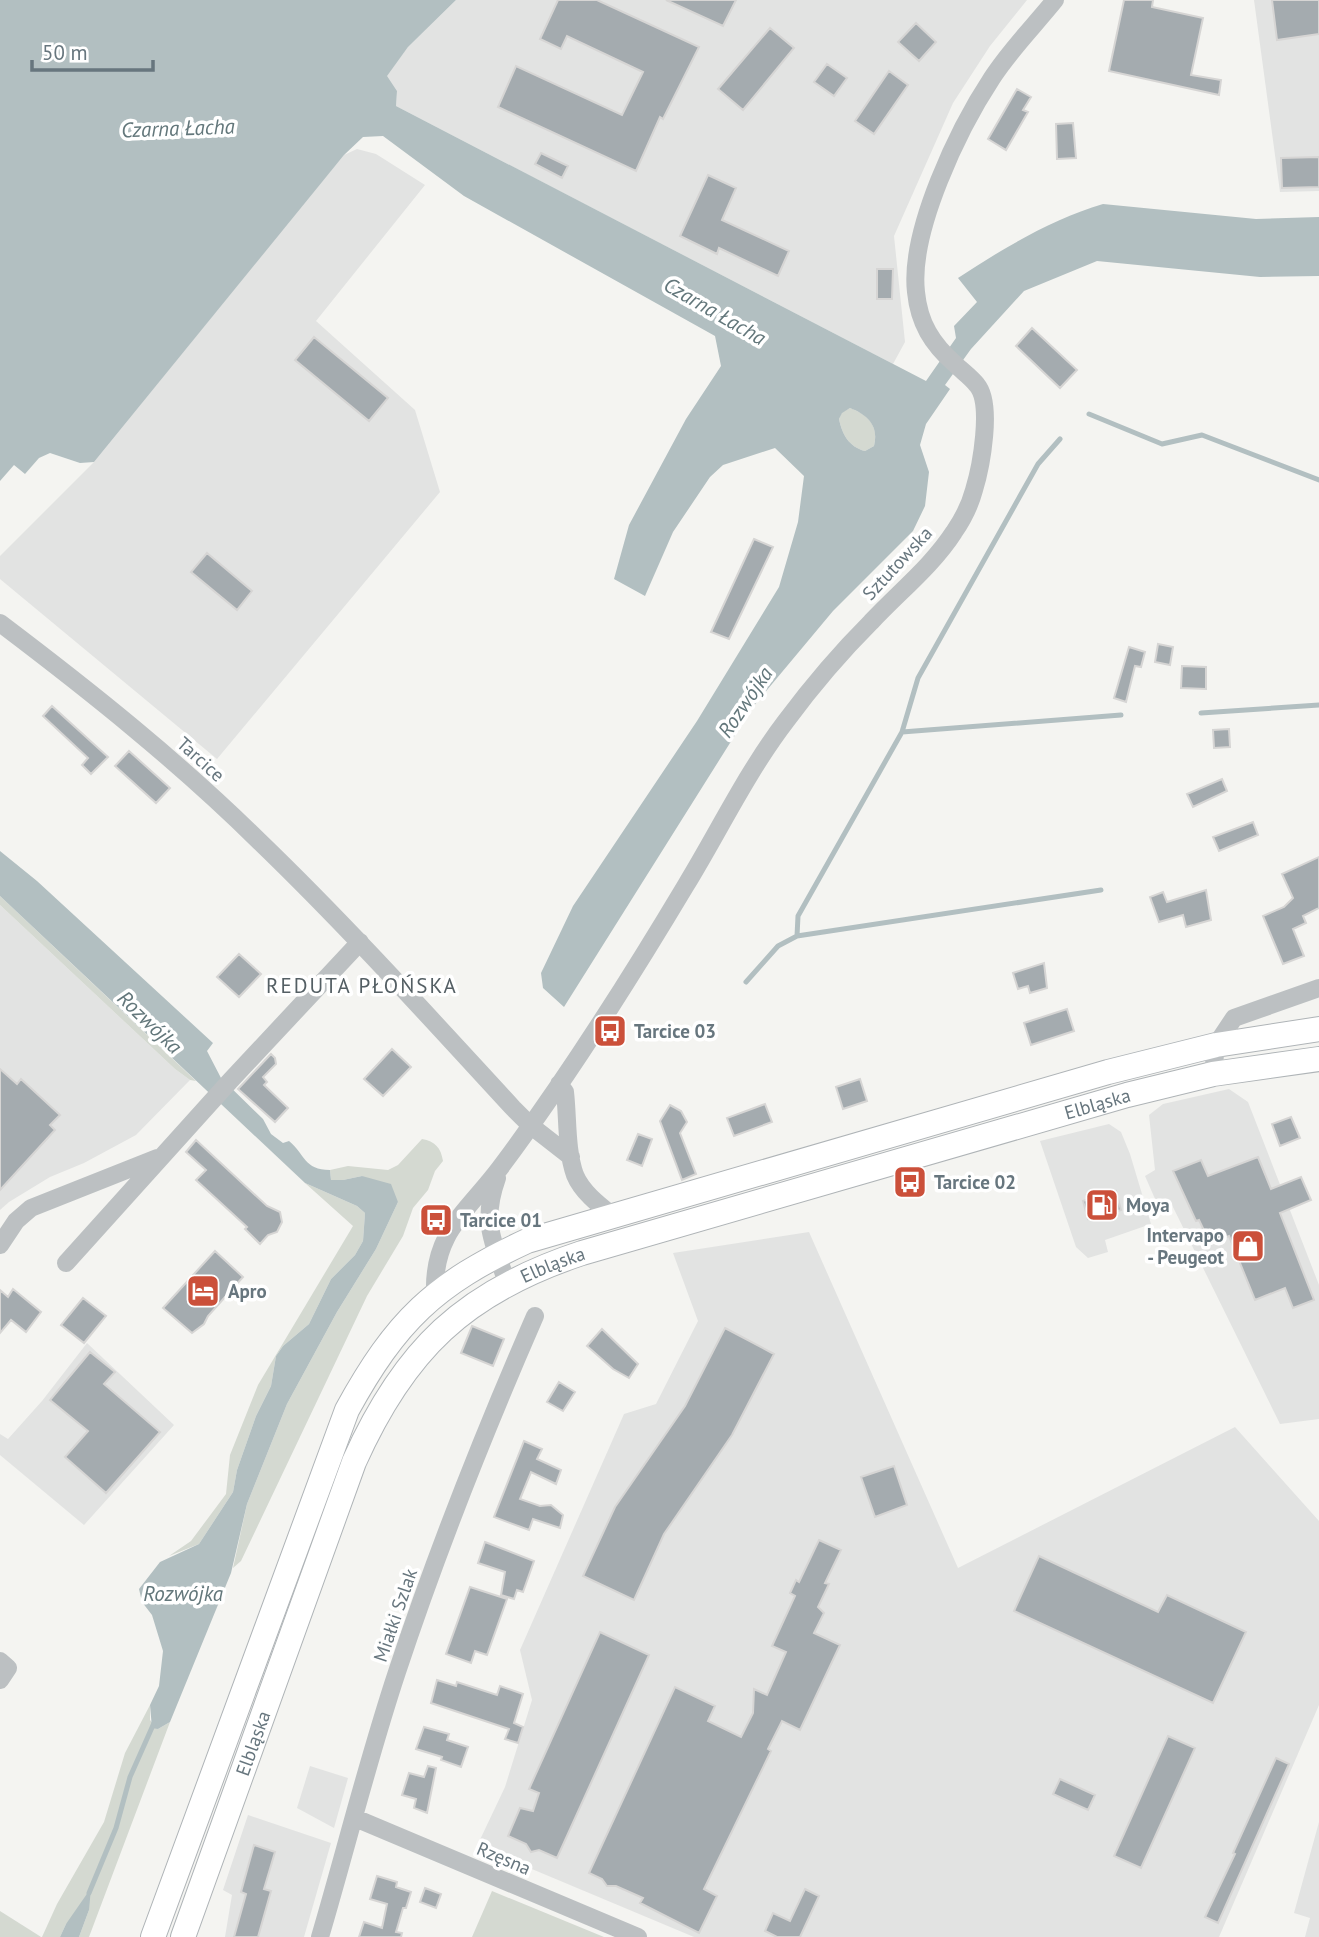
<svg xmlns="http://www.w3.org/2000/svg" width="1319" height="1937" viewBox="0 0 1319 1937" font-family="'PT Sans',sans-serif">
<rect width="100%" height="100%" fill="#f4f4f1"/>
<path fill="#e2e3e2" d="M456,0H1027L990,46L953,103L894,236L905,342L893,364L396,106L397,91L386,76L408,47Z
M1254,0H1319V191L1280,192Z
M357,149L376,154L425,185L316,321L415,410L440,492L217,759L0,579V556L94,462L313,192L344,155Z
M0,905L175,1069L190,1080L136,1135L84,1163L50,1177L9,1202L0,1210Z
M1229,1089L1248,1102L1319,1285V1419L1280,1424L1171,1203L1159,1208L1145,1176L1155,1170L1149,1115L1163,1104Z
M1109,1124L1121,1132L1130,1154L1151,1224L1105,1240L1108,1252L1088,1258L1076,1247L1040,1141Z
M809,1232L958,1568L1235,1427L1319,1521V1705L1219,1937H694L477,1846L505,1787L532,1700L520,1650L624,1414L656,1404L698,1321L673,1253Z
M87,1343L174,1425L84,1525L0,1455V1434L8,1439L42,1401Z
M310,1766L348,1778L334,1828L297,1808Z
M248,1815L331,1843L304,1937H225L232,1895L223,1890Z
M1319,1822V1937H1305L1310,1918L1294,1913Z"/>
<path fill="#d4d9d1" d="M850,408C868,415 879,425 874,446L865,451C849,447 842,434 839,419L842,412Z
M0,896L196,1081L190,1080L175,1069L0,905Z
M422,1139C435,1141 441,1148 443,1161L435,1171L428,1190L413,1208L403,1236L367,1296L241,1561L233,1568L247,1504L287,1404L337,1312L376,1249L398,1202L362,1176L343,1180H331L330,1170L348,1166L388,1170L398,1165Z
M305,1183L357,1206L365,1213L363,1241L355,1255L331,1279L309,1324L283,1346L276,1356L271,1386L256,1416L237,1470L233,1492L199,1544L169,1556L191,1541L226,1494L230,1455L258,1385L353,1226Z
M150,1705V1720L158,1729L170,1722L89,1937H79L89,1910L66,1924L60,1937H42L57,1904L104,1822L125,1753Z
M492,1891L604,1937H472Z
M0,1911L38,1935L41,1937H0Z"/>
<path fill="#b2bfc1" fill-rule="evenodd" d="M0,0H456L408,47L387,76L397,91L396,106L926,381L956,338L954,326L977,302L958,278C1002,249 1052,219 1103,204L1256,219L1319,217V276L1260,277L1097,261L1024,291L971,349L945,385L950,389L926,424L920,445L929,472L925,506L913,531L833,611L752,708L564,1007L543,988L541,973L573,906L697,721L779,587L798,522L804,476L775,448L723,465L710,477L673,532L645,596L614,579L629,525L686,419L721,366L715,336L464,196L383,136L363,137L344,155L94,462L80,463L50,453L39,458L25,474L14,465L0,481ZM850,408C868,415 879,426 874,446L865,451C849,447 842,434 839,419L842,413Z
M0,851L37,881L213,1043L207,1051L221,1078L263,1119L271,1134L283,1143L289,1141C305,1154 304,1170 330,1170L331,1180H343L362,1176L391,1184L398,1202L376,1249L337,1312L287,1404L247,1504L231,1573L170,1722L158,1729L152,1728L150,1705L159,1686L163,1651L152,1615L142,1602L139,1589L160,1562L199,1544L233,1492L237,1470L256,1416L271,1386L276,1356L283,1346L309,1324L331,1279L355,1255L363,1241L365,1213L357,1206L305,1183L0,896Z
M91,1888L89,1910L79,1937H60L66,1924Z"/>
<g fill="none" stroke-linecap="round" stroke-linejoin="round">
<path stroke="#b2bfc1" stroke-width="5" d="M1089,414L1162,444L1202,435L1319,480
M1201,713L1319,705
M902,732L1121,715
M797,936L1101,890
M746,982L778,946L797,936L798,916L902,732L918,678L1038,464L1060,439
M89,1893L116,1828L130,1777L154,1723"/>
</g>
<path fill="#a4abaf" stroke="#d6d5d4" stroke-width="2" d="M558,0H597L699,47L663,119L660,117L636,171L498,107L516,66L622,115L643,72L567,36L561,49L540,39Z
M666,0H736L723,26Z
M1124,0H1153L1152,7L1203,18L1191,75L1221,80L1219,95L1109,71Z
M1272,0H1319V34L1277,40Z
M916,23L936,42L919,61L898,42Z
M770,28L794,48L743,110L718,89Z
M827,64L847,78L834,96L814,82Z
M889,71L908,85L874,134L855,121Z
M1017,89L1031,97L1023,110L1028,112L1006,150L988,139Z
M1073,123L1076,158L1057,159L1056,124Z
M541,153L568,166L562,178L535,164Z
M1319,157V187L1282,188L1281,158Z
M708,175L736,188L722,220L789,251L778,276L719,248L717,254L680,236Z
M877,269H893L892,299H877Z
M1032,328L1077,370L1060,388L1016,346Z
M314,337L388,398L369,421L295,360Z
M754,539L773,547L729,639L711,632Z
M207,553L252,591L237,610L191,572Z
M1158,644L1173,647L1170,665L1155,662Z
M1129,647L1145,652L1141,667L1135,666L1126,702L1114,698Z
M1182,666L1206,667V689L1181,688Z
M52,706L108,757L91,774L82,765L88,758L43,716Z
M1229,729L1230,747L1214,748L1213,730Z
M129,751L170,788L156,803L115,766Z
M1222,779L1227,791L1193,807L1187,794Z
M1253,822L1258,835L1219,851L1213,837Z
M1319,857V908L1303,916L1306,923L1293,929L1304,956L1283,964L1263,916L1284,907L1293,898L1282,874Z
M1206,890L1211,920L1186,927L1183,915L1159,922L1150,897L1163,892L1167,902Z
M239,954L261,974L239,997L217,977Z
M1044,963L1047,988L1030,993L1028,986L1018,989L1013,973Z
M1067,1009L1074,1031L1031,1045L1024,1023Z
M392,1049L411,1067L383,1096L364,1079Z
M271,1054L275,1058L276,1064L263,1077L267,1082L264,1085L288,1108L275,1122L238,1089Z
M0,1069L17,1084L21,1079L60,1115L50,1125L55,1130L0,1190Z
M860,1079L867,1101L843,1109L836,1087Z
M765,1104L772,1122L734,1136L727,1118Z
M670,1105L681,1111L687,1122L680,1133L696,1174L682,1180L660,1121Z
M1291,1117L1300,1138L1280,1146L1272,1124Z
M638,1134L652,1139L642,1166L627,1160Z
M196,1140L267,1206L280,1212L282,1222L277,1232L268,1235L260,1244L245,1229L247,1227L196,1180L206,1170L186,1152Z
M1258,1157L1271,1189L1301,1177L1311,1200L1280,1213L1314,1300L1293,1308L1285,1288L1255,1300L1229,1236L1210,1243L1199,1220L1196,1221L1173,1171L1201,1160L1208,1176Z
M1116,1191L1121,1210L1088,1219L1083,1201Z
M215,1251L243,1277L208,1316L204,1324L192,1333L163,1308Z
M13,1289L41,1312L26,1332L11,1320L0,1333V1290L8,1297Z
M83,1298L106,1316L84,1343L61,1325Z
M472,1326L504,1339L493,1366L461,1353Z
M725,1328L774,1354L732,1435L664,1534L634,1600L583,1576L615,1507L685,1406Z
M602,1329L638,1364L629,1378L613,1369L587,1346Z
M90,1352L115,1372L104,1384L160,1432L106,1493L65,1457L88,1431L50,1400Z
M559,1382L575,1392L563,1411L547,1402Z
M524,1441L542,1449L537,1459L561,1470L556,1484L531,1472L520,1499L540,1506L551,1505L563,1515L560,1528L533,1519L529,1530L494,1517Z
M894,1466L907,1505L875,1517L861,1477Z
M819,1540L841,1550L825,1583L829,1584L818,1607L824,1613L814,1633L840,1645L800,1730L782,1721L768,1749L771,1751L704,1889L717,1896L699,1933L640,1903L643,1898L616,1886H607L602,1879L589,1873L675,1687L715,1706L708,1721L741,1737L753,1713L754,1689L767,1695L786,1652L772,1646L795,1596L790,1593L796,1580L799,1582Z
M485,1542L534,1561L523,1592L517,1590L514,1599L501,1595L505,1572L478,1563Z
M1039,1556L1158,1612L1167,1595L1246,1632L1213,1703L1014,1611Z
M470,1587L507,1599L487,1655L475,1651L471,1663L446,1654Z
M600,1632L649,1655L557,1858L539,1850L531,1852L526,1844L508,1836L520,1808L533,1811L539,1793L529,1789Z
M437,1680L456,1686L457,1682L497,1695L500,1686L523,1694L514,1723L523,1727L518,1743L505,1739L509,1729L431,1703Z
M424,1727L449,1734L447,1740L468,1747L461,1767L441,1760L442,1757L416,1749Z
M1168,1736L1195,1748L1141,1868L1114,1856Z
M1276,1758L1289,1764L1218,1923L1205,1917L1235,1854L1233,1853Z
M428,1766L436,1768L427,1813L414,1808L416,1799L402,1795L409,1773L424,1777Z
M1060,1779L1095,1795L1088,1810L1053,1794Z
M254,1845L275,1852L264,1889L271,1891L258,1937H234L246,1894L241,1892Z
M377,1876L397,1882L396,1887L411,1892L406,1908H403L396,1932L402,1933L401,1937H359L364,1922L382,1928L387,1904L370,1899Z
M425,1888L441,1894L436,1908L420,1902Z
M805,1889L819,1896L800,1937H777L765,1931L773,1913L790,1921Z"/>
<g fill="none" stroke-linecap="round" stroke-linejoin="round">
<defs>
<g id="secondary">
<path d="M153,1937L347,1410C396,1321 434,1284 527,1241L1108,1072L1216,1045L1319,1029"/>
<path id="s1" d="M183,1937L354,1462C404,1350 464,1292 582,1253L1127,1095L1213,1074L1319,1059"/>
</g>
</defs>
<use href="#secondary" stroke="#afb4b7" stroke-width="26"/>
<path stroke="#bcc0c2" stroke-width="18" d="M0,623C90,691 179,762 260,842C348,927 430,1018 513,1108L530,1125L571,1157
M1213,1074L1216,1045L1234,1018L1319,988
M559,1084L565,1092C568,1118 566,1150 575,1175C582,1192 599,1205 613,1216
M497,1178C481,1223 493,1241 507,1283
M0,1245L16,1221L31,1208L157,1158
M66,1263L230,1081L360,942
M435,1293C433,1232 467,1212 500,1168C568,1077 628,982 686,885C719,831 747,772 786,721C812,686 840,653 871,622C899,592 932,566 954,532C963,519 970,505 974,490C981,467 993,404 977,385C971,377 962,371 955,364C932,344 919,323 916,292C909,231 959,128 992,78C1010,50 1035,25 1055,0
M0,1661L8,1668L0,1680
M355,1818L638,1937
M320,1937C346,1849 368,1759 397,1672C437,1551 484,1433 535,1316"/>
<use href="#secondary" stroke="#fff" stroke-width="24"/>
</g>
<defs>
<symbol id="bus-square" viewBox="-11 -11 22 22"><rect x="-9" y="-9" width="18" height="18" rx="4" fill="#cb503a" stroke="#fff"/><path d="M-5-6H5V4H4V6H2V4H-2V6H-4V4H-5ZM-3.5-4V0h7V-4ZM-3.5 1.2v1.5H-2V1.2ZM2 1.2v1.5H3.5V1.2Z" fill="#fff"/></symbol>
<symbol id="fuel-square" viewBox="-11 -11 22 22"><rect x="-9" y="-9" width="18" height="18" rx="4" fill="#cb503a" stroke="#fff"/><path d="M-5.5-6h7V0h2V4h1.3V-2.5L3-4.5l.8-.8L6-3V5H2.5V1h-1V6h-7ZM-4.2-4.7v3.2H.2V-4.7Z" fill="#fff"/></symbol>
<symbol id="shop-square" viewBox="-11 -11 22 22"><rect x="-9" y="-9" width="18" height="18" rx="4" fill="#cb503a" stroke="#fff"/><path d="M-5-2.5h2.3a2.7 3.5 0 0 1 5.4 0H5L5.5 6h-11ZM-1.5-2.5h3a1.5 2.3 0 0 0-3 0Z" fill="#fff"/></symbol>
<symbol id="hotel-square" viewBox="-11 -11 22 22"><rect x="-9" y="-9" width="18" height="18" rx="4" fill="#cb503a" stroke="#fff"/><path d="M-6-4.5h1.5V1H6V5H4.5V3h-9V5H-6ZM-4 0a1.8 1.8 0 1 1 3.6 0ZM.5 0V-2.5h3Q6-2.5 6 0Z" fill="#fff"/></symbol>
</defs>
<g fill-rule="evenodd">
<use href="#bus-square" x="591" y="1012" width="38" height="38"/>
<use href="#bus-square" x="891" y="1163" width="38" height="38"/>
<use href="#fuel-square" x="1083" y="1186" width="38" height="38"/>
<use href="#bus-square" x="417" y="1201" width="38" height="38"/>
<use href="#shop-square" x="1229" y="1227" width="38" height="38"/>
<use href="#hotel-square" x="184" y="1272" width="38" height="38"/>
</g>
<g text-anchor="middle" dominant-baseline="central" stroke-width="7" stroke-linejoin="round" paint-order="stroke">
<g font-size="19" fill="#67767e" stroke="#fff">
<text transform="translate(897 563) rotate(-47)">Sztutowska</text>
<text transform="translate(201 759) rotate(42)">Tarcice</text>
<text stroke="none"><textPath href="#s1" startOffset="1362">Elbląska</textPath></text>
<text stroke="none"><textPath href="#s1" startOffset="794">Elbląska</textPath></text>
<text transform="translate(395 1615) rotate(-71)">Miałki Szlak</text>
<text stroke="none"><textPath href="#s1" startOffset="206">Elbląska</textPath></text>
<text transform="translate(504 1858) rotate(23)">Rzęsna</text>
</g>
<g font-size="19" font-weight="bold" fill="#67767e" stroke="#fff" text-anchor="start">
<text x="634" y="1031">Tarcice 03</text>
<text x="934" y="1182">Tarcice 02</text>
<text x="1126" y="1205">Moya</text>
<text x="460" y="1220">Tarcice 01</text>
<text x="1224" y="1235" text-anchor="end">Intervapo<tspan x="1224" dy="22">- Peugeot</tspan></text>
<text x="228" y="1291">Apro</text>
</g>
<g font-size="21" font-style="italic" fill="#63777b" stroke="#fff">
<text transform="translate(178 128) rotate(-2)">Czarna Łacha</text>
<text transform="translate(715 311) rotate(30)">Czarna Łacha</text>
<text transform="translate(745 702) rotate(-56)">Rozwójka</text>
<text transform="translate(150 1022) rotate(44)">Rozwójka</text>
<text x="183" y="1593">Rozwójka</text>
</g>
<g font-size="21" letter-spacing="2" fill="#545f64" stroke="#fff">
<text x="362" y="985">REDUTA PŁOŃSKA</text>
</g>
</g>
<path d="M32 60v10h121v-10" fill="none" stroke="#67767e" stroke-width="3.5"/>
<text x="42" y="60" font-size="21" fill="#67767e" stroke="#ffffff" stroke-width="5" paint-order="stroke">50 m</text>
</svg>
